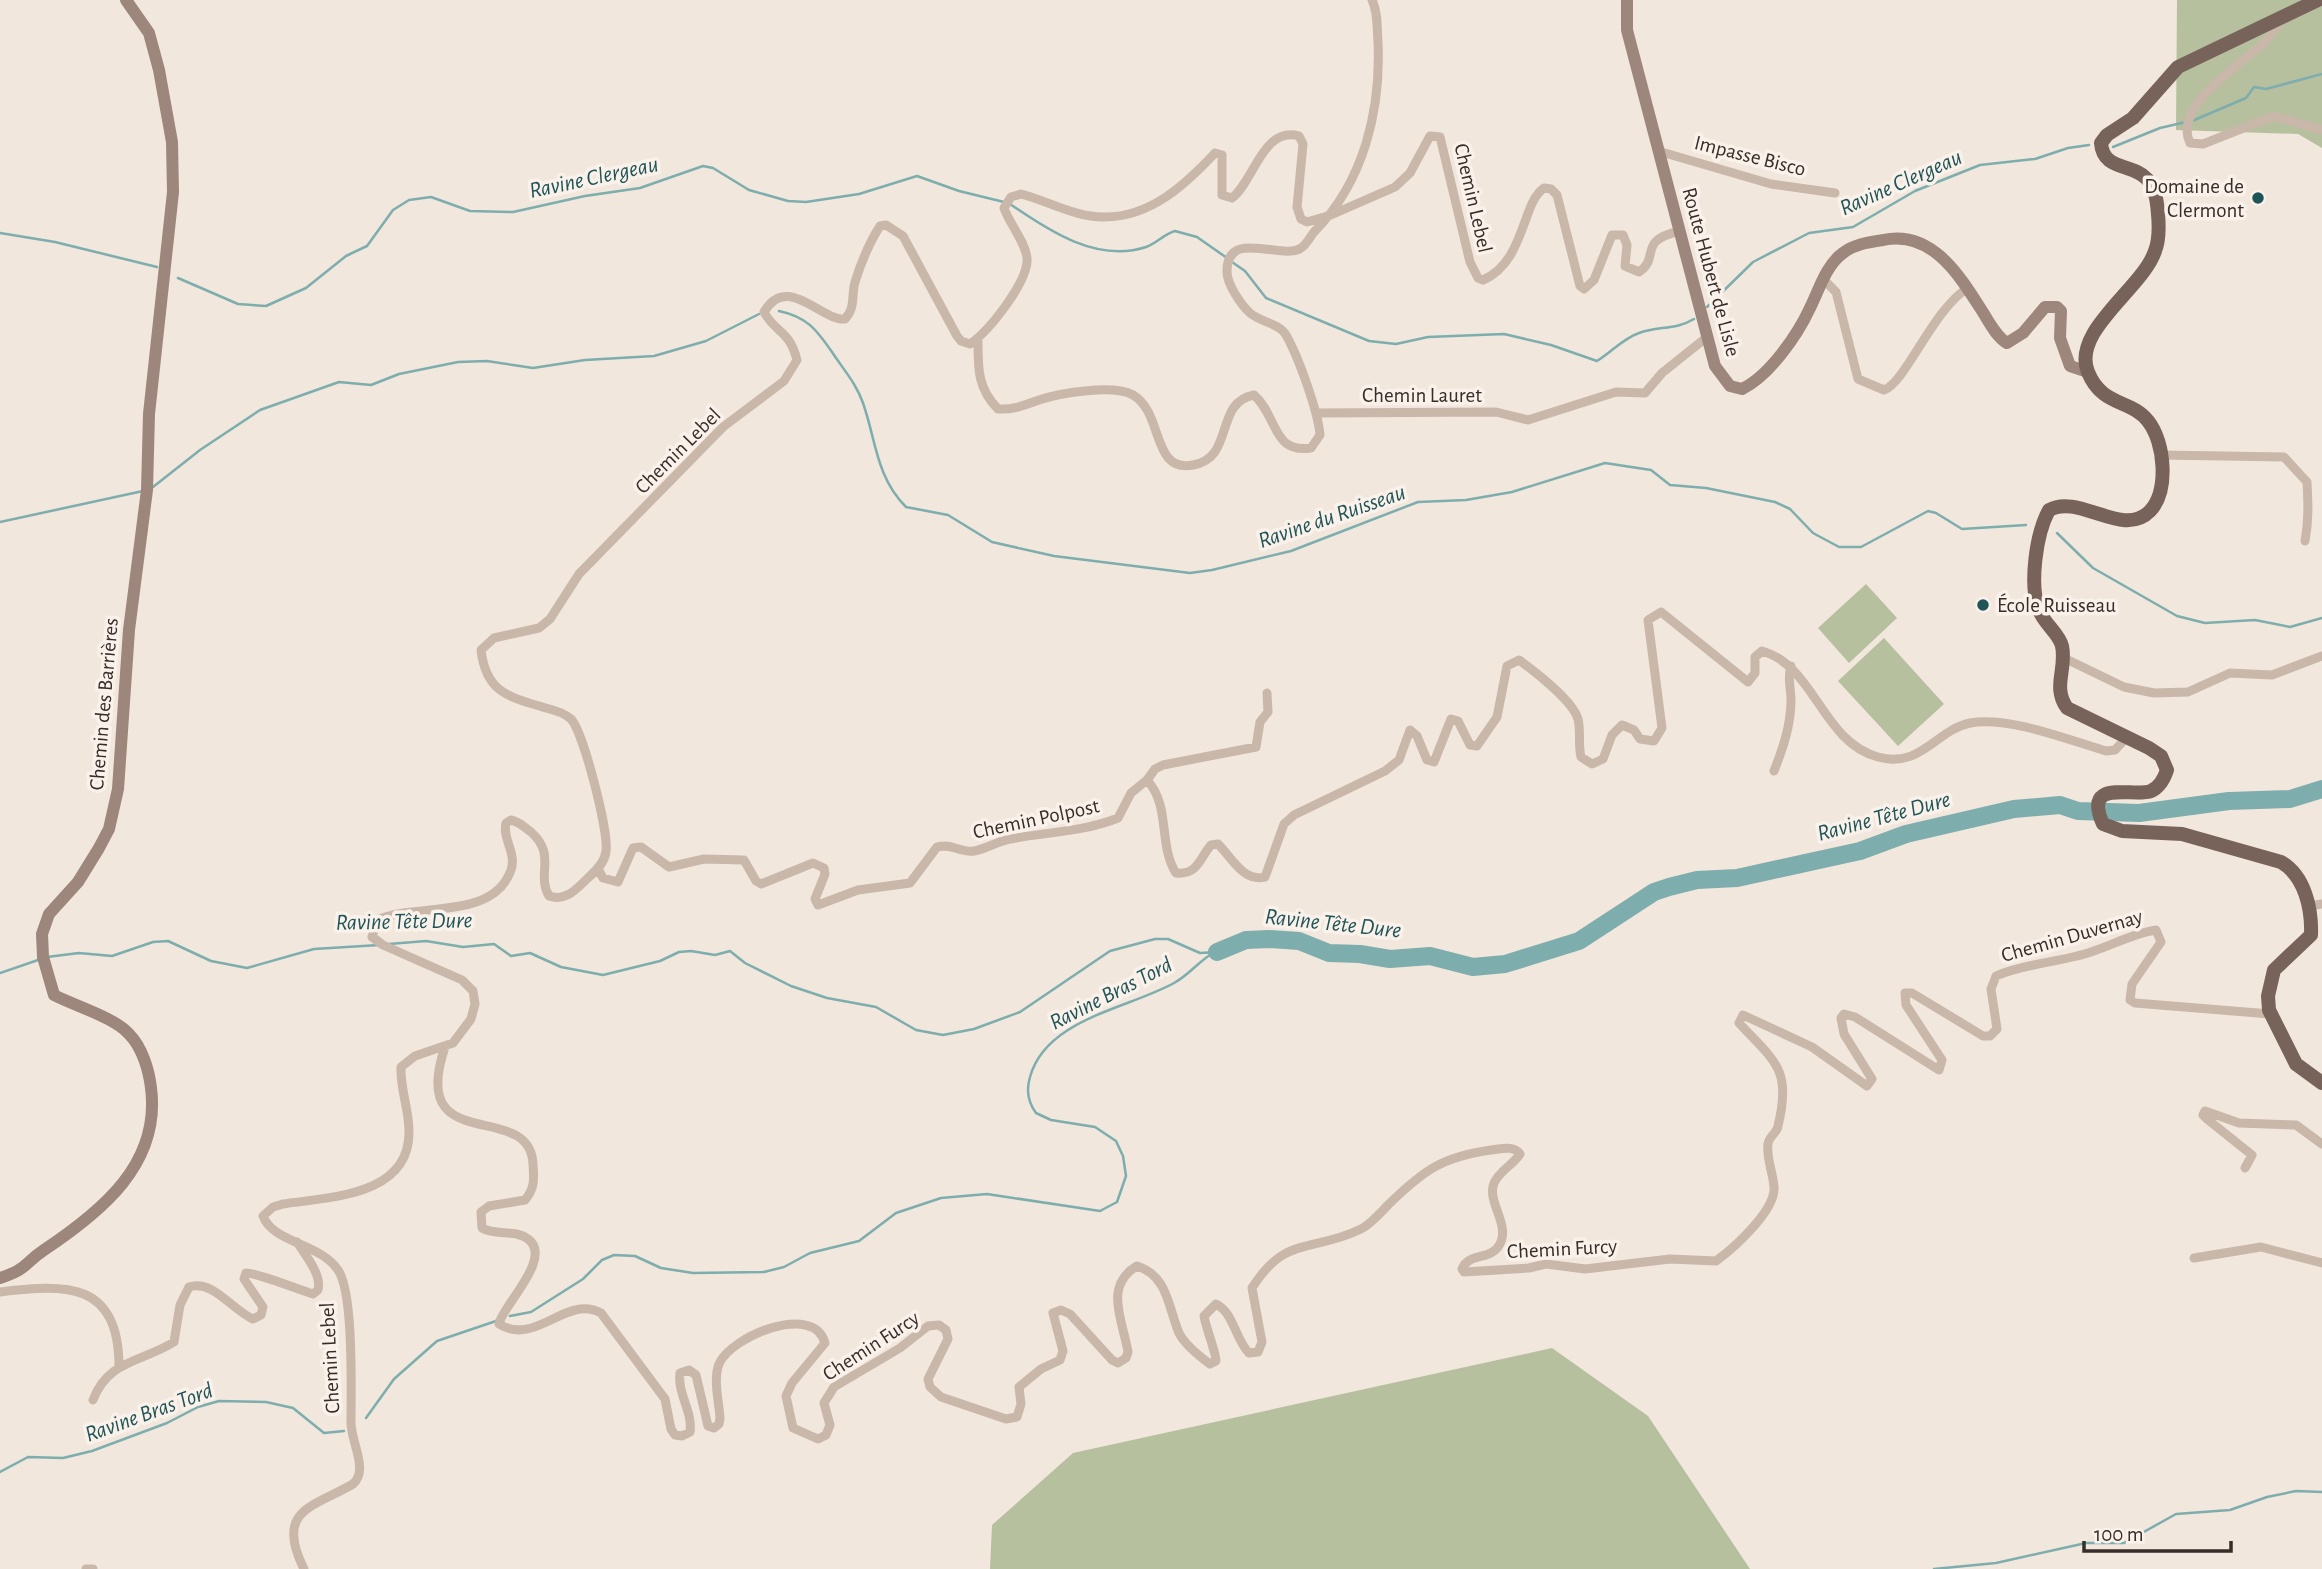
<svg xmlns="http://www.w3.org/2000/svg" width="2322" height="1569" viewBox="0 0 2322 1569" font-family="'Alegreya Sans',sans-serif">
<rect width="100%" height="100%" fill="#f1e7dd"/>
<path fill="#b6c09e" d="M2177,0H2322V148L2298,134L2176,130Z
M1866,584L1897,618L1849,663L1818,628Z
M1884,638L1944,704L1898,746L1838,681Z
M1552,1348L1648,1416L1750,1569H990L992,1525L1073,1453Z"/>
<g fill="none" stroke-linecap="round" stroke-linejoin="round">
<path stroke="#7dadad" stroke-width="2.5" d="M2192,121L2246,98L2254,87L2266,89L2322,74
M2113,147L2160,128L2186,122
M1010,204C1049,231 1097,263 1146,247C1157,243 1164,234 1175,231L1197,237L1227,258
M0,233L55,242L157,267
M1232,262L1245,271L1266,298L1369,341L1396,344L1428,337L1504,334L1551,345L1597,361C1612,352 1622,339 1639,333C1658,326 1676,330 1694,319
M178,278L238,304L266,306L306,288L346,256L367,246L393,210L409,200L431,197L470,211L513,212L585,196L640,188L703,166L713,168L749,190L788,201L806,202L859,194L917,176L959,191L1004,202
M1707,307L1753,262L1809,233L1853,227L1915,191L1980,165L2035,159L2068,148L2089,145
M779,311C807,317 816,329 832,352C843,369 856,383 863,403C876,440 876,477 906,507L948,515L992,542L1054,556L1190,573L1212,570L1291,551L1418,502L1466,500L1512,492L1605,463L1651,470L1670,485L1706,488L1775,502L1790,509L1813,533L1839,547H1861L1928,511L1936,513L1962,529L2026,525
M153,487L200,450L260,410L339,382L371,385L399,374L458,362L487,361L533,368L585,360L654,356L706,341L759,314
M0,522L143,491
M2057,533L2093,568L2177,616L2205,623L2255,620L2290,627L2322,618
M389,944L426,941L463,947L494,944L511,956L530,953L561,967L603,975L660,961L679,952L691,951L715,955L730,951L745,963L791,986L827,998L876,1007L916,1030L943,1035L974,1029L1020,1012L1110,951L1155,939H1168L1200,953L1217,952
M47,957L79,953L112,956L153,942L168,941L211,961L247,968L314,949L379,945
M0,973L41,959
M510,1316L531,1312L583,1279L602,1260L614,1255L635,1256L661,1268L693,1273L764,1272L784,1267L810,1253L859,1241L896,1213L941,1198L987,1194L1100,1211L1117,1202L1126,1176L1123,1156L1116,1141L1095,1127L1051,1120L1036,1113C1028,1102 1026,1090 1030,1077C1046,1019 1127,1009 1174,983C1189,975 1199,961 1213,953
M366,1418L394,1379L437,1341L496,1321
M0,1472L28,1457L63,1458L92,1451L167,1423L198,1407L219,1401L266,1402L293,1408L324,1433L344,1431
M1934,1569L1996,1563L2086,1543H2124L2176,1514L2230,1510L2267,1497L2296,1491L2322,1492"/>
<path stroke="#7dadad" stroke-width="18" d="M1217,952L1246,940L1269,939L1299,941L1329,953L1360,954L1390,959L1430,956L1473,967L1505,964L1579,941L1654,892L1669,887L1697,880L1737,878L1860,851L1906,834L2014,809L2060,805L2078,811L2139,813L2229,801L2290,799L2322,789"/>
<path stroke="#c9b7aa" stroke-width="9" d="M2282,20C2276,28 2271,36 2265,42C2242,64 2172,105 2190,143L2203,144L2274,116L2322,130
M1658,151L1771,184L1835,193
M1824,280L1836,292L1858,379L1884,390C1906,382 1933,309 1968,288
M978,339C978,367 977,388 998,409C1014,410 1025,405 1039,400C1060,393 1114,384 1133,395C1164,413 1151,473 1193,465C1235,458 1214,402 1254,395C1278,416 1272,454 1311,448L1320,435C1318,411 1298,356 1286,335C1279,323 1260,322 1250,313C1241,305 1227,284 1227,272C1226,227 1283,261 1301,248C1306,245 1310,237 1314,232C1364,182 1381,110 1378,42C1377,28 1378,12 1372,0
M1318,413L1496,412L1528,420L1616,392L1645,393L1662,373L1707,337
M2160,455L2284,457L2307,482C2308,502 2309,520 2305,541
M2064,658L2124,687L2154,693L2188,692L2230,673L2272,675L2322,656
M1774,771C1783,748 1791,725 1791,700C1791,688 1787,679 1791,666
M1147,780L1155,769L1163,765L1256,747L1260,722L1268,712L1267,693
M598,869L603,878L618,882L633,848L641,847L669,867L704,859L744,860L756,881L761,884L813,863L824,868L825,874L815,899L818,905L858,890L910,883L937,847C952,843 961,853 974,851C986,849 998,841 1010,839C1047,832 1083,832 1118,818L1131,793L1147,780C1171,806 1158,845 1176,873C1198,875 1199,859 1211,845L1218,844C1232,858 1243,882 1265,877L1284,824L1294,815L1385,771L1399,760L1410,730L1417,736L1427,760L1434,762L1451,719L1458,721L1470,745L1477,746L1497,717L1507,666L1519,660C1534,671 1573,701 1578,719C1581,731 1578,745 1581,757L1592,764L1603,759L1612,735L1622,725L1634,730L1640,739L1654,741L1662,728L1648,620L1661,612L1748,682L1755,673V657L1762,651C1815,666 1822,742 1878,757C1921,769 1936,730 1970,723C2009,716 2069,740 2106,751L2115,750L2127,737
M2309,906L2322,904
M445,1047C407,1159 530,1098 533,1164C534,1179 535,1188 525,1200L489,1206L481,1212L482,1228C496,1236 515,1229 528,1239C554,1258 502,1306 499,1324C536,1347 566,1294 601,1313L665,1399L671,1429L675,1435L682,1436L690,1432C693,1412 677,1393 680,1373L689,1370L696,1375L708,1426L714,1428L719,1424L720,1418C719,1402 713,1379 719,1364C731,1336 814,1302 825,1343L792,1383L786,1396L793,1428L818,1439L826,1435L830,1425L824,1403L834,1387L900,1348L928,1326L939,1325L946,1330L948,1339L928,1379L930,1387L941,1397L1006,1419L1017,1417L1021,1404L1019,1387L1041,1369L1060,1360L1063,1351L1053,1313L1061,1310L1070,1314L1112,1360L1118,1363L1126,1358L1128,1352C1123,1321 1103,1286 1137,1266C1168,1276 1168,1307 1179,1333C1185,1345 1199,1356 1210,1364L1216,1361C1216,1353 1206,1328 1204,1316L1216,1304C1234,1313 1235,1339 1249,1353L1258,1352L1262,1342L1252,1288C1286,1234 1312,1253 1361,1229C1371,1224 1381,1212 1389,1204C1424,1170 1442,1157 1491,1150C1501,1149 1514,1145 1520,1154C1513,1165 1500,1170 1494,1183C1486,1203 1513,1226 1498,1247C1489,1260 1468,1253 1462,1269L1464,1272L1529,1268L1546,1264L1585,1269L1670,1259L1716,1261C1734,1248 1776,1210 1774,1187C1773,1173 1766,1157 1768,1144C1769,1136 1777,1133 1778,1126C1792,1069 1775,1062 1739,1023L1743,1015L1812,1047L1867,1086L1872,1079L1844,1034L1841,1018L1844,1014L1855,1017L1939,1070L1942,1060L1906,1005L1905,993H1912L1983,1036H1990L1997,1029L1991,989L1996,976C2021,965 2050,963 2077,956C2104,950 2129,934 2156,930L2161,942L2132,984L2130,1000L2135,1003L2270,1014
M2245,1168L2252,1155L2207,1119L2203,1115L2205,1111L2239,1123L2296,1125L2322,1144
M2194,1258L2261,1247L2322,1263
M0,1292C66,1284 119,1281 119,1367
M93,1400C108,1360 142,1362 174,1342L180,1305L189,1287C213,1279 232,1310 253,1319L261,1315L263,1307L244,1279L246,1273C258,1273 297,1289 313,1294L318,1290C322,1274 305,1255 297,1242
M86,1569H93
M304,1569C274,1509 314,1507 353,1484C369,1470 351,1442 351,1423C351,1392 354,1293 338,1270C320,1243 273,1243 263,1216L273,1207L283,1204C330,1197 410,1196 409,1131C409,1109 400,1089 401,1067L415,1056L453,1043L471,1019L475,1004L473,991L462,980L383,945L372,937L377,920C418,902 493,921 511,870C517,853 502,839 506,823L511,820C520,822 524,827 531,832C557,855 536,874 549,896C567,902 577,888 589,877C597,870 605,862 606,851C609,832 583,731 571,719C565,713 554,710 546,708C509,697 486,693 481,650L494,638L539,628L550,619L579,574L723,427L784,381L797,360C789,329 775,333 764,312C787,272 822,322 845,319C856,307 851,296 855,282C861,263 869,243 880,226L886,225L903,236L957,336L961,341L970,344C989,331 1029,281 1027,258C1025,241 1010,225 1004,208L1011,197L1021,194C1048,201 1077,218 1105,217C1151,217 1186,184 1215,153L1222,155V195L1232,198C1254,181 1263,126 1299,136L1303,144L1297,207L1301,219L1307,222L1331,215L1395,187L1410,173L1430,136L1440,137L1470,262L1478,278L1483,280C1525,262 1522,202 1544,188L1551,189L1557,195L1580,286L1584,289L1594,280L1612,235H1623L1627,245L1625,266L1639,272C1661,257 1636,241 1680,231"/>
<path stroke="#9d867b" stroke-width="12" d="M1627,0V30L1715,366L1730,386L1742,389C1769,376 1797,336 1810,308C1819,290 1826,265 1843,253C1854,244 1870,242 1883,240C1933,229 1961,278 1984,314C1990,324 1997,337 2007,343L2023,333L2045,307H2057L2061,311L2060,338L2070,366L2088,372
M0,1278C28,1269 23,1264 44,1250C101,1212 161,1164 151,1088C149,1070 142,1047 129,1034C114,1017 75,1006 54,995L43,957L42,934L49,914L78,882L99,848L109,829L118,789L129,630L147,490L149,414L173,192L172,142L159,70L149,33L126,0"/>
<path stroke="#78635b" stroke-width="14" d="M2318,0L2178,67L2133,118L2107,135L2101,143C2103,171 2132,163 2147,179C2156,189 2157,202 2158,214C2159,225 2159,241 2155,251C2143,288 2071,331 2088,372C2102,407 2131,399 2148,421C2165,442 2169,491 2150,511C2123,539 2079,493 2049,510C2036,534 2029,585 2039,610C2044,624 2059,633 2062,646C2067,669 2052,687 2067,708L2149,748L2161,756L2167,770C2164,779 2160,787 2151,791C2134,798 2082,777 2103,824L2122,831L2182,834L2281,862C2305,876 2312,909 2311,935L2274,970L2268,996L2269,1010L2296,1064L2322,1083"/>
</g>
<g fill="#205557" stroke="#f9f1ea" stroke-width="2.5">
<circle cx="2258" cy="198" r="7"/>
<circle cx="1983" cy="605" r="7"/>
</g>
<g text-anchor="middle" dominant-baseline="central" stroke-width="7" stroke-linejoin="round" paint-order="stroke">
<g font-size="21" fill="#372d29" stroke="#f9f1ea">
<text transform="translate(1750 156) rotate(14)">Impasse Bisco</text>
<text transform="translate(1473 198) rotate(77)">Chemin Lebel</text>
<text transform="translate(1711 272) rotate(75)">Route Hubert de Lisle</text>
<text x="1422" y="395">Chemin Lauret</text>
<text transform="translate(678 451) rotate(-45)">Chemin Lebel</text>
<text transform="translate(104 704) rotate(-85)">Chemin des Barrières</text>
<text transform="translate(1036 819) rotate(-12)">Chemin Polpost</text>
<text transform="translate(2072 936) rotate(-16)">Chemin Duvernay</text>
<text transform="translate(1562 1249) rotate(-3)">Chemin Furcy</text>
<text transform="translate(871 1346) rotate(-33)">Chemin Furcy</text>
<text transform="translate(330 1358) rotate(-93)">Chemin Lebel</text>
</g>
<g font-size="21" fill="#372d29" stroke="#f9f1ea" text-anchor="end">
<text x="2244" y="186">Domaine de<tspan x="2244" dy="24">Clermont</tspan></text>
<text x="1997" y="605" text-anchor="start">École Ruisseau</text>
</g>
<g font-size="23" font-style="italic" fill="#205557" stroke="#f9f1ea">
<text transform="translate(594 178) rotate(-12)">Ravine Clergeau</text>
<text transform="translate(1901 183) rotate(-24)">Ravine Clergeau</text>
<text transform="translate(1332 517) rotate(-19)">Ravine du Ruisseau</text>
<text transform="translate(1884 817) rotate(-15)">Ravine Tête Dure</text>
<text transform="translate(404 922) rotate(-1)">Ravine Tête Dure</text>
<text transform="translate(1333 924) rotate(6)">Ravine Tête Dure</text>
<text transform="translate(1111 994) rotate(-27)">Ravine Bras Tord</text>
<text transform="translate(149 1413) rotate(-20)">Ravine Bras Tord</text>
</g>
</g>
<path d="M2084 1541v10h147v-10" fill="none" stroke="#372d29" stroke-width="3.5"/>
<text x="2094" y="1541" font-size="21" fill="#372d29" stroke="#f9f1ea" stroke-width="5" paint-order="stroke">100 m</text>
</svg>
